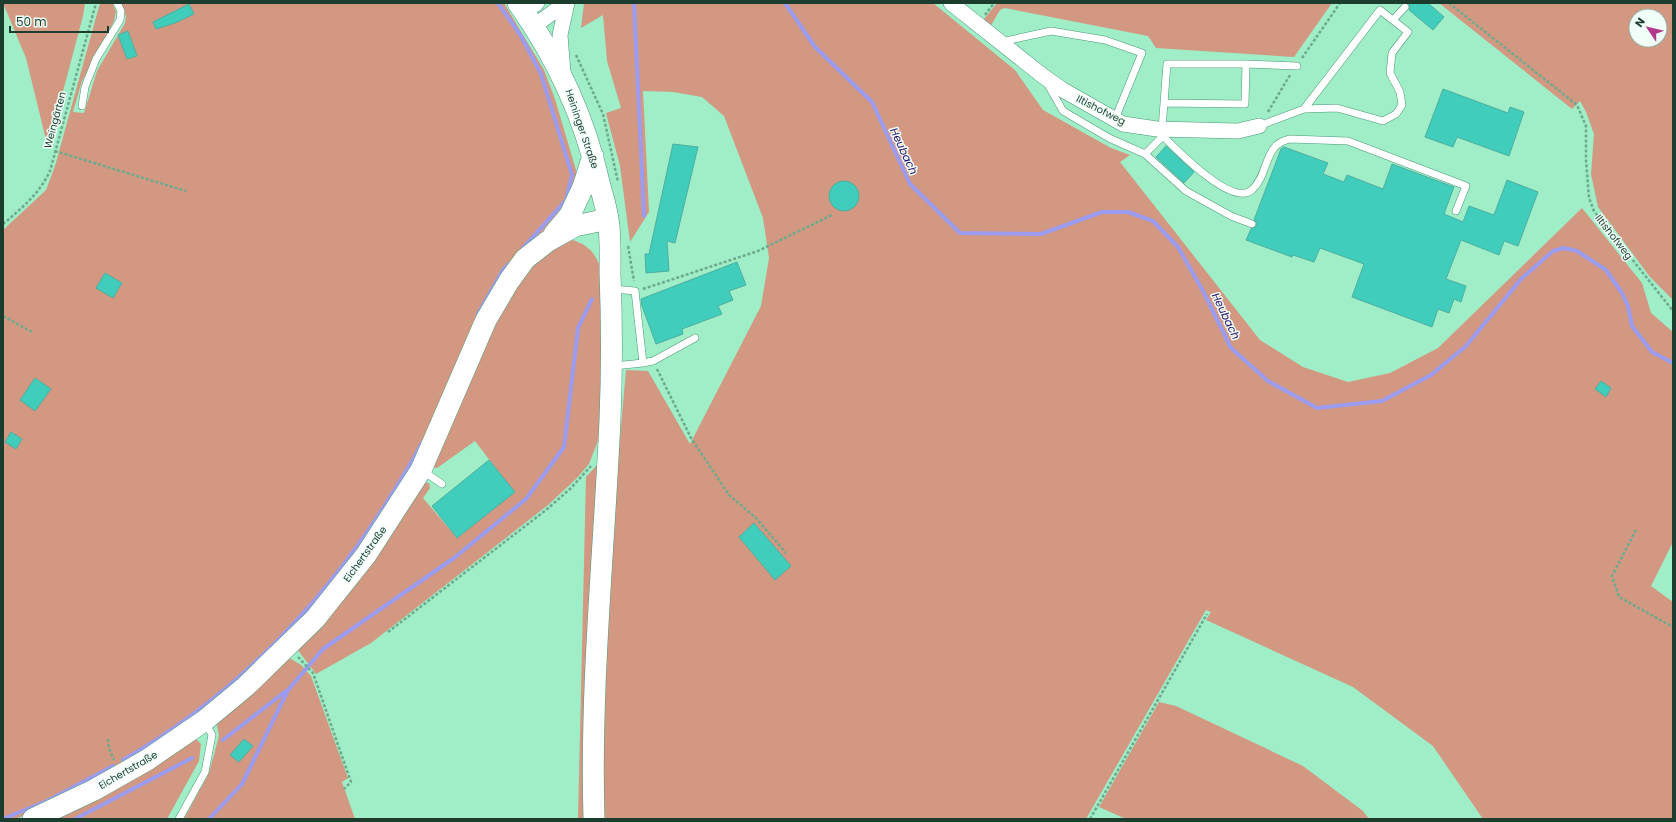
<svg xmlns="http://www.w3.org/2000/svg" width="1676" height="822" viewBox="0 0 1676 822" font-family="Poppins,sans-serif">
<rect width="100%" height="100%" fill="#9feec8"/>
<path fill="#d39881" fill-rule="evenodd" d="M3,3H85L83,16L48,148L26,58Z
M100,3L113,4L116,12L114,21L82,81L73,112L84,113L97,71L125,23L126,16L120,3H504L544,70L555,99L576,170V184L574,197L529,247L389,507L319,602L243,679L146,752L28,814L15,819H3V230L46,190L55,166Z
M584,3H933L1015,70L1043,110L1111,148L1130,155L1120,162L1260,340L1303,367L1348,382L1390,373L1438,348L1582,208L1642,283L1651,313L1673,332V542L1651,586L1673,602V819H1483L1433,746L1353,687L1206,620L1211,612L1206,610L1086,819H600L610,552L626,370L648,371L690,444L761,306L769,258L763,218L724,116L702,97L673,92L643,91L649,212L630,242L620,166L606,113L621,108L607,61L603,15L581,28ZM754,523L790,566L775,579L739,537Z
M997,3H1332L1294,57L1156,48L1148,36L1005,8L1000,10L990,27L984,19Z
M1439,3H1673V300L1650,277L1598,207L1591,174L1594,134L1586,112L1580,101L1572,109ZM1636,16H1660V40H1636Z
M573,240C592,247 595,254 603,273L601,433L589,464L577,478L548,505L371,643L316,674L297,649L422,482L429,483L430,488L423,498L457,538L514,492L475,441L437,468L432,467L493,322L524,271L557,244Z
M596,466H599L585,819H578L586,477Z
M288,657L301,665L311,676L348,778L342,782L355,819H184L209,773L219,736L216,720Z
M1159,702L1176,706L1303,766L1363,811L1369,819H1126L1099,807Z
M193,739L197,740L201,744L199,761L167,819H50Z"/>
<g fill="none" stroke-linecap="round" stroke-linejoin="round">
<path stroke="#9b9bef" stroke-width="4" d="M498,3L521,36L541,74L572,175L566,200L523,248
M634,3L644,216
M785,3L815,47L872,102L910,184L960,233L1041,234L1102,212H1128L1153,221L1178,247L1203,291L1231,348L1268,381L1317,408L1382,401L1431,375L1466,346L1521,279L1553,251L1564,248L1577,251L1606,270L1622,293L1628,306L1632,326L1652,352L1673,363
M478,314L503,270L509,264
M223,740L286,691
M123,760C230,699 319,609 385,505C398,485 411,464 422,443
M3,819L49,800L113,766
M75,819L192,758
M209,819L242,784L288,690L323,649L454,558L526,499L564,447L578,328L592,299"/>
</g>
<path fill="#41cdbb" stroke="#4daea0" d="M1408,3H1428L1444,17L1433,30L1409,10L1410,6Z
M189,4L194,14L175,23L156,29L153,22Z
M128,31L137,56L127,59L118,35Z
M1443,89L1508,113L1510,107L1524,112L1509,156L1457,137L1453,147L1425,137Z
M673,144L698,147L675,243L667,241L669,271L646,273L645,254H649Z
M1166,146L1194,172L1184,183L1156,157Z
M1284,147L1328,163L1323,174L1344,182L1347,175L1383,189L1392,164L1454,187L1444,214L1463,222L1469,206L1494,215L1507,180L1538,192L1518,246L1504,241L1499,255L1461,240L1446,279L1466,286L1461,302L1454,299L1449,313L1438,309L1432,327L1352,297L1364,264L1320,248L1314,262L1293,255L1292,257L1246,240L1251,229L1256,226L1257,223L1254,220L1281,149Z
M829 196a15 15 0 1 1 30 0a15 15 0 1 1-30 0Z
M737,262L746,285L729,291L733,300L718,306L722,314L682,329L683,334L656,344L642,306L641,299Z
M105,273L122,283L113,298L96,288Z
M35,378L51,389L35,411L20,400Z
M1601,381L1611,388L1606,397L1595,389Z
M11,432L22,439L16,449L5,442Z
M489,460L515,492L457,538L432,506Z
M754,523L791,566L775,580L739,537Z
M244,739L253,746L239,762L230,755Z"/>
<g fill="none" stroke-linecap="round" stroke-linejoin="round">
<defs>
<path id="lane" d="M1393,20L1405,7
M1001,42L1051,31L1105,40L1142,53L1115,119
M1246,64L1297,66
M1047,83L1063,111L1109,138L1145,154L1163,136
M82,106L85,87L96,59L120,20L121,11L117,3
M1259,126L1304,109L1337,108L1383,121L1396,114L1402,105L1400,92L1390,73L1392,53L1408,32L1380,10L1304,109
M1162,129L1167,64H1246L1245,104L1164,103
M1158,131C1172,145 1231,208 1252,190C1270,173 1263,144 1290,139L1348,141L1466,186L1456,211
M1145,154L1186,191L1231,216L1252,224
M613,289L635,291L643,363L614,366
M643,363L653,361L695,338
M423,471L442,484
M179,819L205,772L212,735L205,722"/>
<path id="street" d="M951,3L1043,76L1063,90L1123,124L1157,129L1238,131L1259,126
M524,11L537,3
M534,26L566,3
M563,73L560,35L567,3"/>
<path id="secondary" d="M518,3C557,58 584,116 599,182C602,194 606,206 608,219C611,236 610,255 610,273C612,323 612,370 610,420C604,553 590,686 594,819
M554,234L570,215L583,187L593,156
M33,819L94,790L147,760L204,721L245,687L315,619L366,555L421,470L486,320L509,281L525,259L548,241L575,226L608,219"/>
</defs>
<use href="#lane" stroke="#4a9775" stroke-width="8"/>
<use href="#street" stroke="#4a9775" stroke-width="16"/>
<use href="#secondary" stroke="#4a9775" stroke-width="22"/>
<path stroke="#6daa8d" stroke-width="2.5" stroke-dasharray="3 2" stroke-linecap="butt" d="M1449,3L1577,105L1586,126V160L1589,198L1594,211L1673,311
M985,15L994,3
M576,55L603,114L618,182
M1302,58L1340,3
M1268,112L1290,75
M55,151L186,191
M3,224C22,208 39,194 50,171L96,3
M628,246L634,281
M643,289L758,251L832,215
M3,316L32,332
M657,369L691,438L729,495L756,518L786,553
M1636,530L1612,576L1619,597L1673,627
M388,632L546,510L570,489L591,466
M298,657L313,673L351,782L344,789
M108,739L109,748L114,760
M1090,819L1207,614"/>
<use href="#lane" stroke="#fff" stroke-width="7"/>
<use href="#street" stroke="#fff" stroke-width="15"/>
<use href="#secondary" stroke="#fff" stroke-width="21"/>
</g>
<g text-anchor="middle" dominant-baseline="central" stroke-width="3" stroke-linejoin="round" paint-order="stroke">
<g font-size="10" fill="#1c3c2e" stroke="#f0fff7">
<text transform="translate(1101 110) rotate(27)">Iltishofweg</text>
<text transform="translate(55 120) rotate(-75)">Weingärten</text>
<text transform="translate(582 129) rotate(71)">Heininger Straße</text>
<text transform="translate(1614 237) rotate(52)">Iltishofweg</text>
<text transform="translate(365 554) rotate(-54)">Eichertstraße</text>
<text transform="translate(128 770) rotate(-30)">Eichertstraße</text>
</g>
<g font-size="11" font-style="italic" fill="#270d6f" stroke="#f0fff7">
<text transform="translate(904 151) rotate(65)">Heubach</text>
<text transform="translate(1226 316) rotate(64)">Heubach</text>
</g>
</g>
<rect width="1676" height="822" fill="none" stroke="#1c3c2e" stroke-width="8"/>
<g transform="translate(1648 28) rotate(305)"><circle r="19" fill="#f0fff7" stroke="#9bb1a7"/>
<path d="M0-3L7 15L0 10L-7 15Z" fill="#b2388b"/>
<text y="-6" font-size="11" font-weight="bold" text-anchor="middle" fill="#1c3c2e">N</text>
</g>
<path d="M10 26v6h98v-6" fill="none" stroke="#1c3c2e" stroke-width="2"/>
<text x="16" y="26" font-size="12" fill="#1c3c2e" stroke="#f0fff7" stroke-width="3" paint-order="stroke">50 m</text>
</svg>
